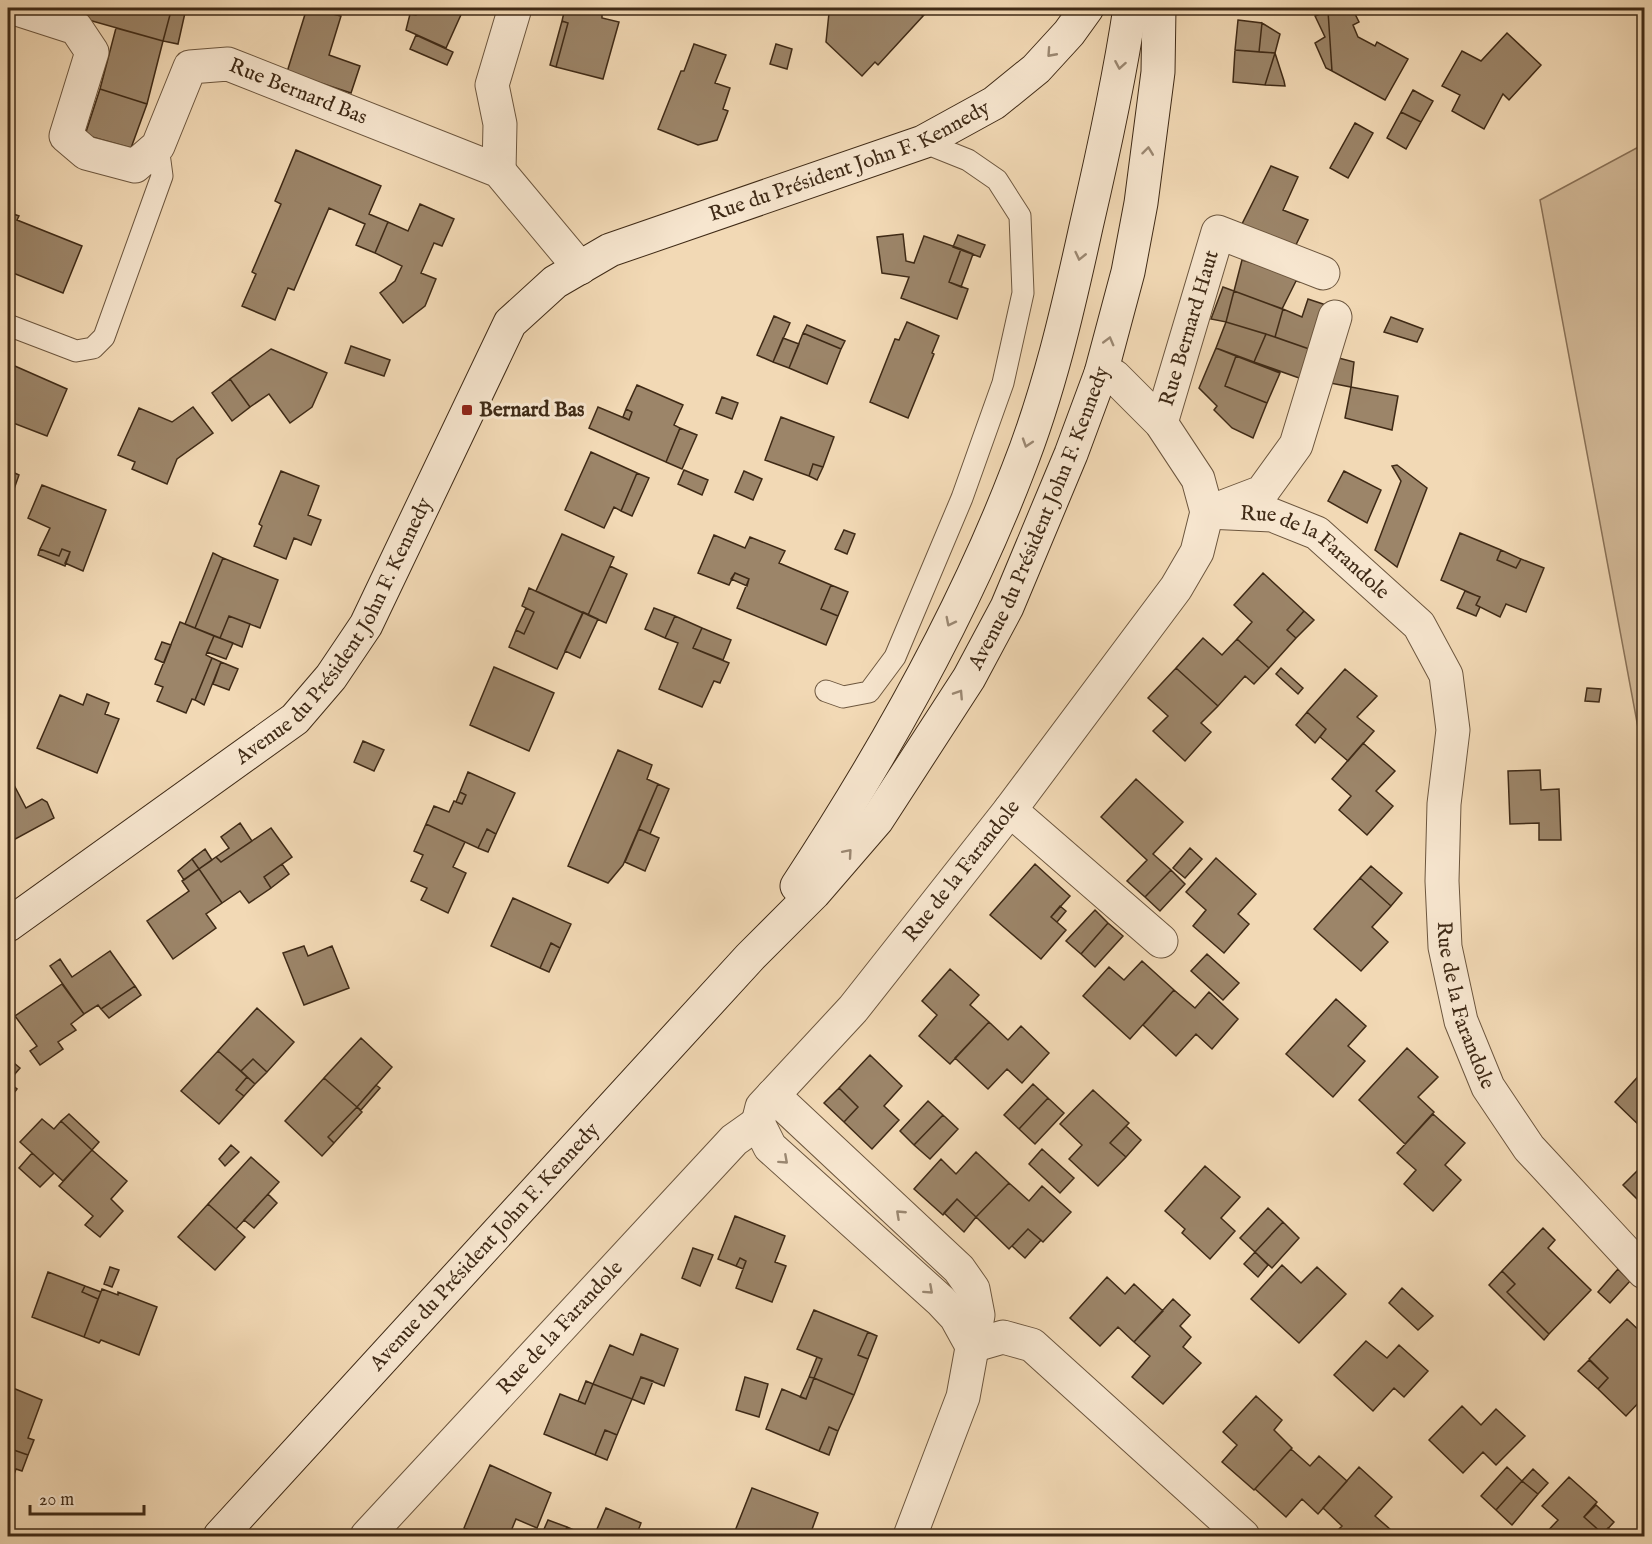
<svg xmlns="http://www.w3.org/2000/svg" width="1652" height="1544" viewBox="0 0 1652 1544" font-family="'IM FELL English',serif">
<rect width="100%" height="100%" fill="#f2d9b5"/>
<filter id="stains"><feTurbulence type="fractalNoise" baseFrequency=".00333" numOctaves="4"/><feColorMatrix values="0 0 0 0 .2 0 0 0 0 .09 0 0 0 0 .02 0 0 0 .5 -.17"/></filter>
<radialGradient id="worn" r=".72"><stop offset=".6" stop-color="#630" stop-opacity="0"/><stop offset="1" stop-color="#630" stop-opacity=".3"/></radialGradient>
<path fill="#d4bb9a" stroke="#8a7258" stroke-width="1.5" d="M1644,144V760L1540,200Z"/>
<path fill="#9c8569" stroke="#3f2a16" stroke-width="1.5" d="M80,8H158L171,11L163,41L78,17Z
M307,8L341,16L329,55L360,66L351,93L287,72Z
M419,8H464L446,48L406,30L410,14L416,15Z
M565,8H579L602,14V18L619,22L603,79L556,67L568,23L562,21Z
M834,8H914L923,16L878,65L875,62L862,76L826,42L829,13Z
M914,8H931L923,16Z
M1334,8H1352L1359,22L1353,25L1358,37L1375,46L1377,42L1408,59L1385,100L1332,71L1328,11Z
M171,11L185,13L178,44L163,41Z
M1328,11L1332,71L1326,68L1315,43L1325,37L1315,16Z
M1238,20L1262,23L1259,52L1235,50Z
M562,21L568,23L556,67L550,65Z
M1262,23L1280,34L1275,53L1259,52Z
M116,28L163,41L147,104L100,89Z
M1507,33L1541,65L1509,100L1503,94L1484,129L1452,111L1460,95L1442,86L1462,51L1481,61Z
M416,35L453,52L447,65L410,49Z
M694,44L726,55L715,83L730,88L723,109L728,111L717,140L698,145L658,129L681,71H684Z
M776,44L792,49L787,69L770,64Z
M1235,50L1275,53L1265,85L1233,82Z
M8,53L13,54L8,85Z
M1275,53L1284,81L1285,86L1265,85Z
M100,89L147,104L131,148L85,135Z
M1413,90L1433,101L1421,122L1401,112Z
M1401,112L1421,122L1406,149L1387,138Z
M1355,123L1373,133L1348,178L1330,168Z
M296,150L381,186L369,214L388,222L375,253L356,245L365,224L329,208L294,290L288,288L275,320L242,306L256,274L252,272L281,204L275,201Z
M1271,166L1298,177L1283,210L1308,220L1292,253L1239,230Z
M420,204L454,219L442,246L434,243L421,273L436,279L425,306L403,323L380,293L395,281L402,266L375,253L388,222L408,231Z
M8,212L19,216L17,220L82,246L63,293L8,271Z
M903,234L906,261L914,263L924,236L961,249L949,282L968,289L957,319L901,298L909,277L882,273L877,237Z
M958,235L985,245L980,257L953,247Z
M961,249L973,254L961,287L949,282Z
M1242,260L1292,274L1303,276L1300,282L1296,281L1282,309L1234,291Z
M1223,287L1234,291L1226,322L1211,319Z
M1234,291L1283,309L1275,337L1226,322Z
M1308,299L1329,306L1312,350L1275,337L1283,309L1302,317Z
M774,316L790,323L773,362L757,355Z
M1391,317L1423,329L1417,342L1384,332Z
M907,322L939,336L932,353L934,354L908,418L870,402L895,339L899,340Z
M1226,322L1266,334L1254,362L1216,348Z
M807,325L845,341L841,349L803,333Z
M803,333L841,349L827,384L789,368Z
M1266,334L1312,350L1302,379L1254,362Z
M783,338L799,344L789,368L773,362Z
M351,346L390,360L384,376L345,363Z
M1216,348L1236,356L1225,386L1267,403L1253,438L1232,428L1214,410L1217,406L1199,388Z
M271,349L327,373L312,407L290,423L269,394L250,407L230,379Z
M1236,356L1280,373L1267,403L1225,386Z
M1335,357L1354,362L1351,387L1330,383Z
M8,363L67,389L47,436L8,421Z
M230,379L250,407L232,421L212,393Z
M637,385L683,405L674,425L680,428L666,462L589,428L598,407L629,420L632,412L626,409Z
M1351,387L1398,396L1392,430L1345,418Z
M722,397L738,403L732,419L716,413Z
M193,407L213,433L177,459L167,484L132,469L135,462L118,455L139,408L172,422Z
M626,409L632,412L629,420L623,417Z
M781,417L834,437L823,467L813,464L809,476L765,460Z
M680,428L697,435L682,469L666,462Z
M591,452L637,473L621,511L614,507L604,528L565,510Z
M813,464L823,467L817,480L809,476Z
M1397,465L1427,488L1397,567L1375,550L1401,481L1392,466Z
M8,470L19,475L8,506Z
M684,470L708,480L702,495L678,484Z
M281,471L319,486L308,515L321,520L311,545L294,538L286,559L254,546L262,526L259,524Z
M744,471L762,479L753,500L735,492Z
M1344,471L1381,490L1367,523L1328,501Z
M637,473L649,478L632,516L621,511Z
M42,485L106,510L83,571L65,563L70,552L62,549L59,556L40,549L50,528L28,518Z
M844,530L855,534L847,554L835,549Z
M1460,533L1501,550L1497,560L1516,568L1521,559L1544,568L1526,612L1506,604L1500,617L1476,605L1480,597L1441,580Z
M562,534L614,557L588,615L536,591Z
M714,535L745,548L750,537L785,551L779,563L831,585L821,609L838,616L826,645L737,608L749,579L735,573L729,585L698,573Z
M40,549L59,556L62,549L70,552L65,566L38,555Z
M1501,550L1521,559L1516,568L1497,560Z
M213,553L223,558L195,628L185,624Z
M223,558L278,580L260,628L229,616L220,638L195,628Z
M610,566L627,574L606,623L588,615Z
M735,573L749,579L747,586L731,579Z
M1263,573L1304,611L1287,630L1296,638L1269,668L1237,639L1252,622L1234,605Z
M831,585L848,592L838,616L821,609Z
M529,588L583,613L557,669L509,647L516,630L524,634L534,612L522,606Z
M1465,591L1480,597L1476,605L1480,607L1476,616L1457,608Z
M526,608L534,612L524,634L516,630Z
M654,608L675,616L665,638L645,629Z
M1304,611L1314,620L1296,638L1287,630Z
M583,612L598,619L580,658L565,651Z
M229,616L250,624L242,647L220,638Z
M675,616L702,628L693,648L729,663L720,683L714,681L702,707L659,689L678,643L665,638Z
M180,622L214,636L206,655L212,658L195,700L192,699L186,713L157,701L163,687L155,684Z
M702,628L731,640L723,660L693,648Z
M214,636L233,643L226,659L207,652Z
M1203,638L1222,655L1237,639L1269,668L1254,684L1245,676L1218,706L1176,668Z
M162,642L171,645L164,663L155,659Z
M212,658L221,662L204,705L195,700Z
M221,662L238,669L229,690L213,684Z
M494,667L554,693L529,751L470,725Z
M1176,668L1218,706L1201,723L1211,732L1185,761L1153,731L1168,716L1148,698Z
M1281,668L1303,688L1298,694L1276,674Z
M1345,669L1377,696L1357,717L1374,731L1348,761L1320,737L1326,729L1307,712Z
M1587,688L1601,689L1599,702L1585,701Z
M87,694L109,703L105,714L119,719L97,773L37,748L60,695L83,705Z
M1307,712L1326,729L1315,743L1296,725Z
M363,741L384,750L374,771L354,762Z
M1363,743L1395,771L1376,791L1393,806L1367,835L1339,810L1351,796L1332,779Z
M618,750L652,765L647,779L658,784L623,865L608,883L568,866Z
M1540,770L1541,790L1559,789L1561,840H1539V823L1510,824L1508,771Z
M468,772L515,793L496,834L487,829L478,848L426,824L434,806L449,812L454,801L462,804L466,795L460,792Z
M1136,779L1183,822L1153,854L1171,870L1145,897L1127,881L1147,860L1101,817Z
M658,784L669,789L650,834L639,829Z
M14,785L26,808L42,799L47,802L54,818L8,843V786Z
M460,792L466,795L462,804L456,802Z
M240,823L252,841L221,862L216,857L229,848L221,837Z
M426,824L465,842L453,867L466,873L448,913L421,900L427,888L411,881L423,855L414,851Z
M271,828L292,857L264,877L271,888L249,903L240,891L222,903L199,869L216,857L221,862Z
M487,829L496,834L488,852L478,848Z
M639,829L659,838L645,871L625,862Z
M1190,848L1202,859L1185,878L1173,868Z
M205,849L212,860L199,869L192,859Z
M1216,858L1256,894L1238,914L1249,924L1224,953L1193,926L1206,910L1186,892Z
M192,859L199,869L184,880L178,871Z
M282,864L289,874L271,888L264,877Z
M1035,864L1070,896L1051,917L1066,930L1041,959L990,915Z
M1371,866L1402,893L1391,906L1360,878Z
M199,869L222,903L206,914L216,928L173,959L147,921L189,891L182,881Z
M1171,870L1185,884L1160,911L1145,897Z
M1360,878L1391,906L1372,927L1388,942L1361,971L1314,929Z
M513,898L571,924L560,948L551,943L540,968L491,946Z
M1060,906L1066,911L1057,922L1051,917Z
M1095,910L1108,923L1081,954L1066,941Z
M1108,923L1123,936L1095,967L1081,954Z
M551,943L560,948L549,972L540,968Z
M304,946L308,956L332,946L349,988L304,1005L283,953Z
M110,951L135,986L101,1009L98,1005L84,1014L50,966L60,959L72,977Z
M1207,954L1239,983L1223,1000L1191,971Z
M1142,961L1174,990L1130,1039L1083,996L1109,967L1124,980Z
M950,969L979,995L970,1005L989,1022L950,1064L919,1036L937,1015L922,1001Z
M62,984L84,1014L71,1024L76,1030L58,1042L63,1049L40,1065L30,1051L37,1046L15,1016Z
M135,986L141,995L109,1018L101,1009Z
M1174,990L1195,1008L1209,992L1238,1019L1212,1049L1196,1034L1176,1056L1143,1025Z
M1336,999L1366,1026L1348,1046L1365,1061L1333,1097L1286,1054Z
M257,1008L294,1042L267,1072L253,1059L241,1071L218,1051Z
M989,1022L1008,1040L1021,1026L1049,1053L1022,1083L1007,1069L988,1089L955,1058Z
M361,1038L392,1067L357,1107L324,1078Z
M1407,1048L1438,1077L1418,1097L1434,1112L1405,1144L1359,1100Z
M218,1051L247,1077L236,1090L244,1096L219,1124L181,1091Z
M870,1055L902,1086L884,1106L899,1120L872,1149L844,1122L858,1107L839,1088Z
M8,1058L20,1068L8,1082Z
M253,1059L267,1072L255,1084L241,1071Z
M1644,1070V1130L1615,1102Z
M247,1077L255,1084L244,1096L236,1090Z
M324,1078L357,1107L328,1137L334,1143L322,1156L285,1121Z
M8,1082L17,1089L8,1101Z
M1033,1084L1048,1098L1019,1129L1004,1115Z
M376,1085L380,1088L361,1110L357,1107Z
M839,1088L858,1107L844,1122L824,1103Z
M1093,1090L1129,1123L1110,1143L1126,1157L1098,1186L1069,1159L1082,1145L1060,1124Z
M1048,1098L1064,1113L1035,1144L1019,1129Z
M928,1101L943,1115L914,1145L900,1131Z
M357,1107L362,1112L334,1143L328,1137Z
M69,1114L99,1142L92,1150L61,1121Z
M1433,1114L1465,1143L1445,1165L1461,1180L1433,1211L1404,1184L1416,1170L1397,1153Z
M943,1115L958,1129L930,1159L914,1145Z
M42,1119L54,1129L61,1121L92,1150L63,1181L20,1142Z
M1126,1126L1141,1140L1126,1157L1110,1143Z
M231,1145L239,1152L225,1166L219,1159Z
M1042,1149L1074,1178L1060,1193L1029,1164Z
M92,1150L127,1181L111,1199L123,1211L100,1237L85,1225L93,1216L59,1186Z
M976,1152L1009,1183L976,1217L957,1199L943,1215L914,1189L941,1159L956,1174Z
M32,1153L54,1173L40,1187L19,1168Z
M251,1157L279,1182L236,1229L208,1204Z
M1644,1164V1206L1623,1185Z
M1205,1166L1240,1197L1221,1218L1235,1231L1210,1259L1182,1233L1185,1229L1165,1211Z
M1009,1183L1029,1201L1042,1186L1071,1212L1043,1242L1028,1229L1009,1249L976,1217Z
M268,1194L277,1203L254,1228L244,1220Z
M957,1199L976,1217L964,1232L944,1213Z
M208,1204L245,1237L215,1270L178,1237Z
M1268,1208L1283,1222L1255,1252L1240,1238Z
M735,1216L785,1236L775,1262L786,1266L772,1302L736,1288L746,1261L740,1258L736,1266L718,1259Z
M1283,1222L1299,1238L1272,1268L1255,1252Z
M1543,1228L1555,1240L1548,1248L1591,1290L1549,1334L1507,1292L1515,1284L1502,1271Z
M1028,1229L1041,1240L1025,1258L1012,1246Z
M693,1248L713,1255L700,1286L682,1278Z
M1255,1252L1268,1265L1258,1277L1244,1264Z
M740,1258L746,1261L743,1269L736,1266Z
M1282,1265L1301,1283L1317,1267L1346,1294L1299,1343L1251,1299Z
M110,1267L119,1270L112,1287L104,1284Z
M1618,1269L1630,1281L1610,1303L1598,1292Z
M1502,1271L1515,1284L1507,1292L1549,1334L1544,1340L1489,1285Z
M48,1272L85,1286L82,1292L98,1299L84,1337L32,1317Z
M1107,1277L1125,1294L1134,1284L1163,1311L1134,1342L1118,1327L1100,1346L1070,1318Z
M85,1286L101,1292L98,1299L82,1292Z
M1402,1288L1433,1316L1418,1330L1389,1303Z
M102,1289L118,1295V1292L157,1307L139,1355L101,1340L99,1343L84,1337Z
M1173,1299L1190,1315L1180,1326L1191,1337L1183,1347L1201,1363L1163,1404L1132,1377L1150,1356L1134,1342Z
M814,1310L868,1332L858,1355L868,1359L854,1395L814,1378L822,1359L797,1349Z
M1627,1319L1644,1335V1363L1638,1369L1644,1376V1397L1626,1416L1598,1389L1608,1378L1589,1359Z
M868,1332L877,1336L868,1359L858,1355Z
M641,1334L678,1349L664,1386L641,1377L632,1399L593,1384L610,1345L633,1355Z
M1366,1341L1387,1358L1399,1345L1428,1371L1404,1397L1394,1388L1373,1411L1334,1375Z
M817,1357L822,1359L814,1378L809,1377Z
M1589,1360L1608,1378L1598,1389L1578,1371Z
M641,1377L653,1381L644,1404L632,1399Z
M745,1377L768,1384L759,1417L736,1410Z
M809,1377L814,1378L806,1399L800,1397Z
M814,1378L854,1395L838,1431L829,1427L819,1451L766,1429L782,1389L806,1399Z
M586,1381L593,1384L585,1404L578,1401Z
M593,1384L632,1399L617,1435L605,1430L595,1455L544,1434L560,1394L585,1404Z
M8,1386L42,1400L28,1438L34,1440L28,1455L8,1448Z
M1256,1396L1282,1420L1274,1430L1292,1448L1254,1490L1222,1462L1237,1445L1223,1432Z
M1462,1406L1481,1425L1496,1409L1525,1436L1496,1465L1483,1452L1463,1473L1429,1440Z
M829,1427L838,1431L829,1455L819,1451Z
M605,1430L617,1435L607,1460L595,1455Z
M8,1448L28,1455L22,1471L16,1469L8,1491Z
M1291,1449L1310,1466L1319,1456L1347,1481L1318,1514L1302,1499L1286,1517L1255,1489Z
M490,1465L551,1493L537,1528L516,1519L509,1536H485L464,1528Z
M1359,1467L1392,1497L1375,1516L1391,1530L1385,1536L1333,1535L1342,1526L1323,1508Z
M1507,1467L1522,1481L1496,1510L1481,1496Z
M1533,1469L1548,1483L1538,1494L1522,1481Z
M1569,1477L1597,1502L1584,1517L1603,1534L1601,1536H1543L1558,1520L1542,1506Z
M1522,1481L1538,1494L1512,1525L1496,1510Z
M752,1488L818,1513L811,1532L807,1531L805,1536H733Z
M1596,1505L1614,1522L1603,1534L1584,1517Z
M606,1508L641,1523L636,1536H594Z
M548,1520L567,1527L563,1536H541Z
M567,1527L585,1535V1536H563Z
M1608,1528L1618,1536H1601Z"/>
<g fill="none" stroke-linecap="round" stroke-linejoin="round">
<defs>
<path id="lane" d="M8,325L76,351L93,348L104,337L162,176L158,146
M826,691L843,697L869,692L895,657L962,498L1003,383L1023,293L1020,216L997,180L968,160L923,142"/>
<g id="street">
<path id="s1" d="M14,8L76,28L92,52L66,136L86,153L135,166L158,146L190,67L228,64L499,171L580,268"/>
<path d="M499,171L500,124L492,85L515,8"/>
<path id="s2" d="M1161,423L1218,232L1323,273"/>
<path d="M1220,508L1262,492L1296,445L1335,317"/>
<path id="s3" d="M1207,512L1272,515L1317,533L1419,625L1446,675L1453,730L1444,804L1442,881L1445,947L1461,1021L1488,1087L1529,1148L1644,1272"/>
<path d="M1010,810L1161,941"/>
<path d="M773,1095L959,1269L973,1289L978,1315L963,1397L910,1536"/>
<path id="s4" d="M972,1346L956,1317L941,1301L770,1147L758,1123L762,1107L853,1009L1010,810L1176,588L1197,552L1207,512L1198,479L1161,423L1114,376L1101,373"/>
<path d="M972,1346L1003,1337L1032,1345L1243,1536"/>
<path id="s5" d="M367,1536L734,1140L758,1123"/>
</g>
<g id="secondary">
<path d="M797,886C883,755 962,616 1018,470C1049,392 1068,309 1086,227C1103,154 1119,81 1130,8"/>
<path id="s6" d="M8,925L295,719L331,677L366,625L510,323L555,282L610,250L923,142L994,103L1036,69L1069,33L1087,8"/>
<path id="s7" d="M220,1536L750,957L814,893L877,820L969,678L1007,607L1071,454L1101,373L1128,272L1141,203L1158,72L1159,8"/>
</g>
</defs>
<use href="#lane" stroke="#6c563e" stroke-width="23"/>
<use href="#street" stroke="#6c563e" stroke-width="35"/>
<use href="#secondary" stroke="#3f2a16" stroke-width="35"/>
<use href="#lane" stroke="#f7e6cf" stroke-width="21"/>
<use href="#street" stroke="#f7e6cf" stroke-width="33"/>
<use href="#secondary" stroke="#f7e6cf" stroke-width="33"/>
</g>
<defs><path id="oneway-chevron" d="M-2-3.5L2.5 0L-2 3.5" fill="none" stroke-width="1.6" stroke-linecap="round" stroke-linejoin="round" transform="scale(1.5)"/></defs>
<g stroke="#9b8872">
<use href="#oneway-chevron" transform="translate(1051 53) rotate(132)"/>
<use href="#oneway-chevron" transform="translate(1120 65) rotate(100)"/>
<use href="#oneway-chevron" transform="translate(1148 151) rotate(-83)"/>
<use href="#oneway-chevron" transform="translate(1080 256) rotate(103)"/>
<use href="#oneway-chevron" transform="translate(1109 341) rotate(-75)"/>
<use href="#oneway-chevron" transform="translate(1027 443) rotate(108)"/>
<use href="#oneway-chevron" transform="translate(950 622) rotate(117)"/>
<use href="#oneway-chevron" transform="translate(959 694) rotate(-57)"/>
<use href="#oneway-chevron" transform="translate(848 853) rotate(-49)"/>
<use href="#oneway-chevron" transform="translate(784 1160) rotate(42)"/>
<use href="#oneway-chevron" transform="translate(900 1214) rotate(-137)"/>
<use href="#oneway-chevron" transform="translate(929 1290) rotate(42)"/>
</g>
<rect fill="#8f2418" stroke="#f7e6cf" stroke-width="2" x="461" y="404" width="12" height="12" rx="3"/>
<g text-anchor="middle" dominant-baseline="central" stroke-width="6" stroke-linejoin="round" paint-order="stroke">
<g font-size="21" fill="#3f2a16" stroke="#f7e6cf">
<text stroke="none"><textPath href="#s1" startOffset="488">Rue Bernard Bas</textPath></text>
<text stroke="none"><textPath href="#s6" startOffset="1186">Rue du Président John F. Kennedy</textPath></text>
<text stroke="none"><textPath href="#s2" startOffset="99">Rue Bernard Haut</textPath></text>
<text stroke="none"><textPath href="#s7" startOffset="1316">Avenue du Président John F. Kennedy</textPath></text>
<text stroke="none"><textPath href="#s3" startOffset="120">Rue de la Farandole</textPath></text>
<text stroke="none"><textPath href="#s6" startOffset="447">Avenue du Président John F. Kennedy</textPath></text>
<text stroke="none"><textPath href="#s4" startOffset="638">Rue de la Farandole</textPath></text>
<text stroke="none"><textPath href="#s3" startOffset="642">Rue de la Farandole</textPath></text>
<text stroke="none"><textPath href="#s7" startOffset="392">Avenue du Président John F. Kennedy</textPath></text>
<text stroke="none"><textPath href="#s5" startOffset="284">Rue de la Farandole</textPath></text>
</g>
<g font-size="21" font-weight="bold" fill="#3f2a16" stroke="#f7e6cf" text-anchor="start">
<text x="479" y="410">Bernard Bas</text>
</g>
</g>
<rect width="1652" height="1544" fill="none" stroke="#f2d9b5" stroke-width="30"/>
<rect x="9" y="9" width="1634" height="1526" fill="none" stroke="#3f2a16" stroke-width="3"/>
<rect x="15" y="15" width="1622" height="1514" fill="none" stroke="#3f2a16" stroke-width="1.5"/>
<path d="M30 1505v9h114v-9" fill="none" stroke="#3f2a16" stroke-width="3"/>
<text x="39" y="1505" font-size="18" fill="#3f2a16" stroke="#f7e6cf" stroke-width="4.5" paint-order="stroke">20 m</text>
<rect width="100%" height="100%" filter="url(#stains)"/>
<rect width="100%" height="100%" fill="url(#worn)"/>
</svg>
